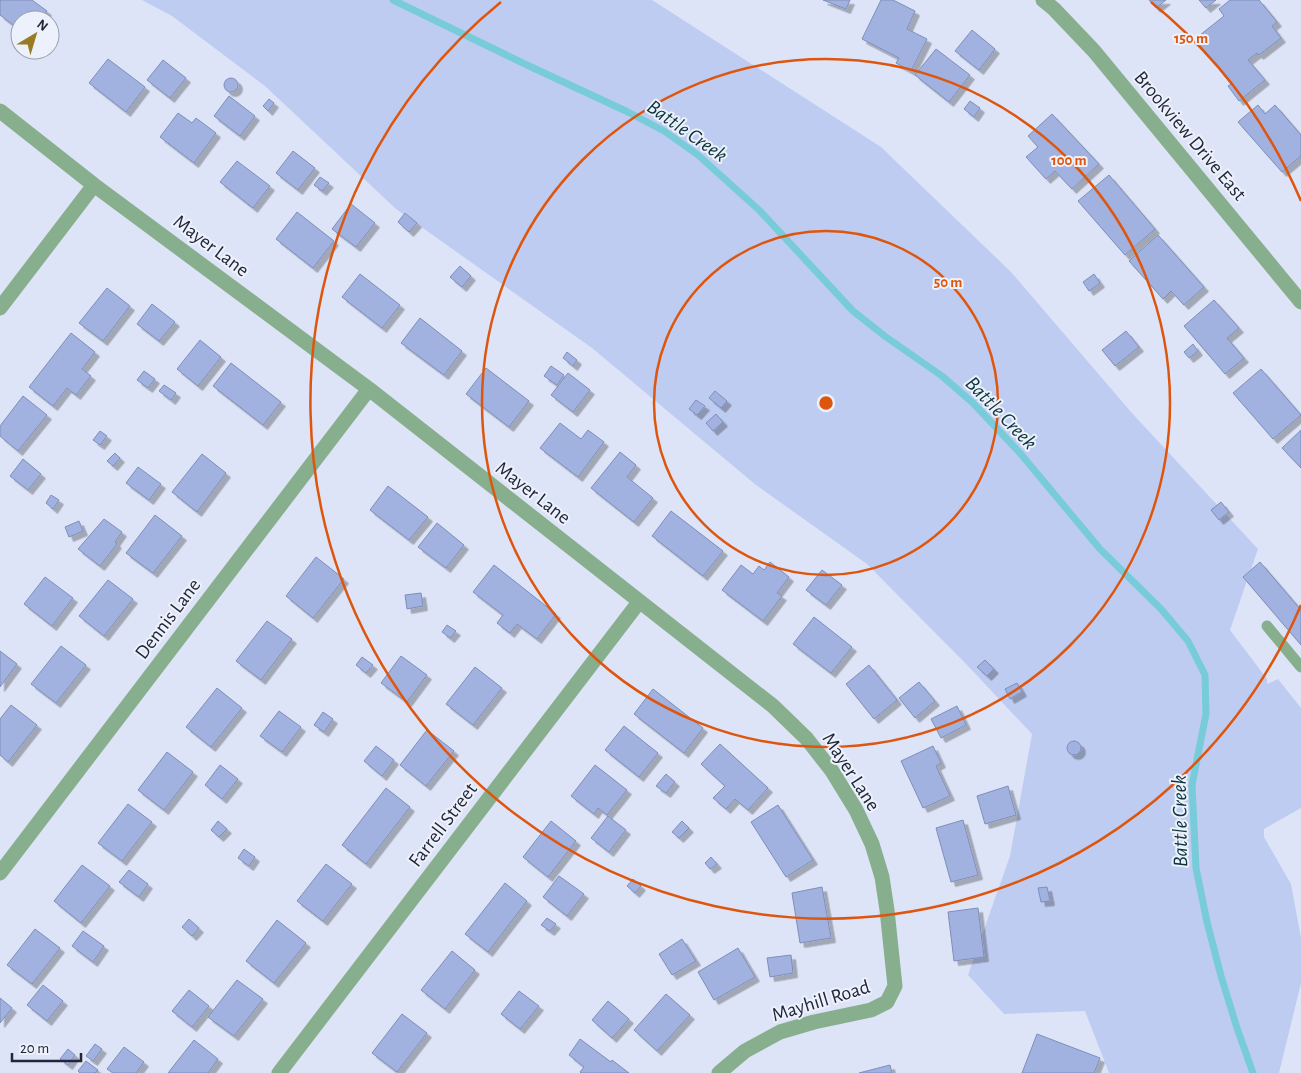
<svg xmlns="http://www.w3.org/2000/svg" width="1301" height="1073" viewBox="0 0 1301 1073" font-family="'Alegreya Sans',sans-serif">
<defs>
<filter id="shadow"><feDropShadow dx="4.5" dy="4.5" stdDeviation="0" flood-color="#0004"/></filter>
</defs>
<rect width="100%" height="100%" fill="#dde4f7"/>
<path fill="#bfccf1" d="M142,0H652L881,147L1011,272L1131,412L1258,549L1230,630L1267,679V684L1278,679L1301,708V808L1264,829V837L1291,884L1301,938V983L1279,1073H1109L1085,1011L1004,1014L968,975L1010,856L1032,734L968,666L867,564L756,485L592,348L396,209L265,86L172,16Z"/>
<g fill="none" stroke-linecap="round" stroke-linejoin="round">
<path stroke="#78cbd9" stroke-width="7" d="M393,0L527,65L628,112L664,131L698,155L759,210L853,311L886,337L942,376L973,403L1020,453L1100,549L1161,609L1188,641L1205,675L1206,714L1192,785L1196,868L1207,922L1221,976L1237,1028L1253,1073"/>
</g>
<path fill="#a2b2e0" stroke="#7e8eba" filter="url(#shadow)" d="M0,0H32L47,11L40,20H20V30L0,15Z
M823,0H850L846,9Z
M881,0H893L915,11L907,29L927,39L911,71L896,63L899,58L862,39Z
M1149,0H1166L1156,8Z
M1199,0H1216L1206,8Z
M1230,0H1259L1277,22L1272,26L1281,38L1259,55L1257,53L1248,60L1265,80L1239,101L1228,86L1231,84L1195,39L1224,16L1219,9Z
M972,30L995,49L979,70L955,51Z
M936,49L970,75L949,102L915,75Z
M108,59L145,87L126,112L89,83Z
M163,60L186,78L170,98L147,80Z
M224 85a7 7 0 1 1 14 0a7 7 0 1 1-14 0Z
M229,96L255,116L240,136L214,116Z
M269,99L274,103L268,111L263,106Z
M970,101L980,108L974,117L964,109Z
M1258,105L1265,114L1275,105L1301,135V156L1282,172L1238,122Z
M178,113L192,123L196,118L216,133L194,163L160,137Z
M1052,114L1099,164L1072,189L1055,171L1046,179L1026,157L1038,147L1028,136Z
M293,151L315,168L298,190L276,173Z
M237,161L270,186L253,208L220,182Z
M1109,175L1155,229L1125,255L1078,201Z
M320,177L329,183L322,191L314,185Z
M351,204L375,223L356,247L332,229Z
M297,212L334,241L313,268L276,239Z
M405,213L417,223L409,232L398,222Z
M1158,235L1204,287L1184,305L1171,291L1163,299L1129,261Z
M460,266L471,276L462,287L450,277Z
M360,274L400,305L382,328L342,297Z
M1094,274L1100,283L1089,291L1083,282Z
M107,288L130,306L103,341L79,323Z
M1214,300L1239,328L1227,338L1244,358L1225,374L1184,326Z
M152,304L175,322L159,341L137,324Z
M420,318L462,351L444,375L401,343Z
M1126,331L1139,347L1115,366L1102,350Z
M71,333L95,352L82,369L91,376L76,395L67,388L53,406L29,387Z
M200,340L221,357L198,386L177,369Z
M1193,344L1198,351L1189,358L1184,352Z
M567,352L577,360L573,366L563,358Z
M231,363L281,402L263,425L213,386Z
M551,366L564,375L557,385L544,376Z
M486,368L529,401L509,427L466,394Z
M1261,369L1301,415L1273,439L1233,393Z
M144,371L155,379L148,388L137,380Z
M568,373L590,390L573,412L551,395Z
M164,385L176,393L171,400L159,391Z
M715,391L727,401L721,408L709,398Z
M23,396L47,415L18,451L0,436V426Z
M696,400L705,406L697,415L689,409Z
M716,414L723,422L713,431L706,423Z
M560,423L581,439L588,430L604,442L578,477L540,448Z
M1301,430V468L1282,448Z
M100,431L107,436L100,445L93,440Z
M620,452L636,465L627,477L653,498L634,522L591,488Z
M115,453L120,458L113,466L107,461Z
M202,454L226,473L197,512L172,492Z
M23,459L41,474L28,490L10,476Z
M138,467L161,484L149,500L126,483Z
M388,486L428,517L409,540L370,510Z
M51,495L59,500L53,509L46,503Z
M1221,502L1229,512L1219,520L1211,510Z
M671,511L723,551L703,576L652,536Z
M155,515L182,536L153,573L126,553Z
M104,519L122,532L115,542L117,544L100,566L78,549Z
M79,521L83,531L69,537L65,527Z
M437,523L464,545L446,568L418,547Z
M316,557L344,579L313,618L286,596Z
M770,562L789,577L777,593L782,596L763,621L722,590L741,565L753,574L759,566L764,570Z
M1260,562L1301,610V645L1243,577Z
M494,565L556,614L537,639L517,624L510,633L497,623L503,615L473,592Z
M822,570L842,585L826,605L806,590Z
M45,577L73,598L52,626L24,604Z
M108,580L133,599L104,636L79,616Z
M421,593L423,606L407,609L405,595Z
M814,617L852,647L831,673L793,644Z
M267,621L292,639L261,680L236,661Z
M447,625L456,631L450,638L442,632Z
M61,646L86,665L56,703L31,684Z
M0,651L17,664L0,687Z
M401,656L427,675L407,702L381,683Z
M362,657L373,665L366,673L356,665Z
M985,660L994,669L987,676L977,667Z
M869,665L897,700L874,719L846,684Z
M475,667L502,688L473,725L446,704Z
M919,682L935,701L915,718L899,698Z
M1017,683L1022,692L1010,699L1005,689Z
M217,688L242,708L211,747L186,727Z
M653,689L703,728L684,753L634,714Z
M11,705L37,725L8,762L0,755V719Z
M957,706L966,725L941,738L931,719Z
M279,711L301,727L282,752L260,736Z
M323,712L333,719L324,732L314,725Z
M624,726L658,753L639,777L605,750Z
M427,730L454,751L426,786L400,765Z
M1067 748a7 7 0 1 1 14 0a7 7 0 1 1-14 0Z
M720,744L768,788L748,810L735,799L726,809L713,798L725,786L701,764Z
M376,746L394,760L382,776L364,761Z
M933,746L941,763L936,766L950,796L923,808L901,761Z
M167,752L193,772L164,810L138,790Z
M220,765L238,779L222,799L205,785Z
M595,765L627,790L607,815L598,808L594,814L571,796Z
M666,774L675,782L666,793L656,786Z
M1008,786L1016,815L985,824L977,796Z
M386,788L410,807L366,864L342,845Z
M128,804L152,822L122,861L98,843Z
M778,805L813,860L786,877L751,822Z
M608,816L626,830L609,852L591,838Z
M963,820L978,875L951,882L936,828Z
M218,821L227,829L219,837L211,830Z
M551,821L576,841L548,877L523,857Z
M682,821L689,828L679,838L672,832Z
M244,849L255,857L249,866L238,858Z
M711,857L717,864L710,869L705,863Z
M326,864L352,884L323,921L297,901Z
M82,865L110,886L81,923L54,901Z
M129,870L148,884L139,897L119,882Z
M559,876L584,894L567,916L543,897Z
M633,879L641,886L635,893L627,886Z
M505,883L527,901L488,952L465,934Z
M822,887L831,938L800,943L792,893Z
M1047,887L1050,901L1041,902L1038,888Z
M978,908L984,957L954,961L948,912Z
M547,918L556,924L550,931L541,925Z
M189,919L199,928L192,936L182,927Z
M277,920L306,943L274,983L246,961Z
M35,929L60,948L32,984L7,965Z
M83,931L104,946L93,962L72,946Z
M682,939L696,961L672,975L659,954Z
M738,948L755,977L714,1000L698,972Z
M452,951L475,970L445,1009L421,990Z
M791,955L793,973L770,977L767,958Z
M237,980L263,999L234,1036L208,1017Z
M43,985L63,1001L47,1021L27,1005Z
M189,990L209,1006L192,1027L172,1011Z
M519,991L539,1006L520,1029L501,1014Z
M666,994L690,1015L657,1051L634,1030Z
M0,998L12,1008L0,1023Z
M608,1001L629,1019L612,1038L592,1020Z
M402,1014L427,1033L397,1072L372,1053Z
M1037,1034L1100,1058L1094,1073H1022Z
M580,1039L611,1062L612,1060L629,1073H581L580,1072L584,1067L569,1055Z
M194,1040L218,1059L208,1073H168Z
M95,1044L102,1049L93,1061L86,1056Z
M124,1047L144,1062L136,1073H113L107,1069Z
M68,1049L75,1055L68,1065L60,1059Z
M86,1061L98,1070L95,1073H80L78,1071Z
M890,1065L892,1073H859Z"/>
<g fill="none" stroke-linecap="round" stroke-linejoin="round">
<path stroke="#87af8e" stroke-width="11" d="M1267,626L1301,667"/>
<path stroke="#87af8e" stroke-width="15" d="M1043,0L1054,9L1094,51L1301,302
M0,111L94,185L369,389L773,706L807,739L832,771L856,810L872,844L882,877L887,910L895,986L887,1002L871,1010L814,1022L780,1032L745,1051L719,1073
M0,308L94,185
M0,873L369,389
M279,1073L639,602"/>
</g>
<g fill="none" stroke="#de560e" stroke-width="2.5">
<circle cx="826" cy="403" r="172"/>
<circle cx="826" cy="403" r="344"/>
<path d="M1301 605A516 516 0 1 1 501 2M1151 2A516 516 0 0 1 1301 201"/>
</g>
<g text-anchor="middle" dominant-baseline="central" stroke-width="4" stroke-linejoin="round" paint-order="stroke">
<g font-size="20" fill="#212739" stroke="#edf1fb">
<text transform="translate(1190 136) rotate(50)">Brookview Drive East</text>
<text transform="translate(211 246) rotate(37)">Mayer Lane</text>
<text transform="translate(533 493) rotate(38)">Mayer Lane</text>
<text transform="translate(168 619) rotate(-53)">Dennis Lane</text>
<text transform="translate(851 772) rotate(57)">Mayer Lane</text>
<text transform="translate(443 825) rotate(-53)">Farrell Street</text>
<text transform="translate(821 1001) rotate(-17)">Mayhill Road</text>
</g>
<g font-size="21" font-style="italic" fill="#0b343b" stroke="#edf1fb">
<text transform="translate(687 131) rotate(35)">Battle Creek</text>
<text transform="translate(1001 413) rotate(46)">Battle Creek</text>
<text transform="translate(1180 821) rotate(-91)">Battle Creek</text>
</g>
</g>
<circle cx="826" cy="403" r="8" fill="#de560e" stroke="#edf1fb" stroke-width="2.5"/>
<g font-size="15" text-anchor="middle" font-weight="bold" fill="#de560e" stroke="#edf1fb" stroke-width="4" stroke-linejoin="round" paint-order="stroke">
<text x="1191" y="43">150 m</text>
<text x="1069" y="165">100 m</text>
<text x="948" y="287">50 m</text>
</g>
<g transform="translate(35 35) rotate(38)"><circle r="24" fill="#edf1fb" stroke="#9ba0ad"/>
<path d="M0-4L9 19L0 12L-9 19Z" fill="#987c24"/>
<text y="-8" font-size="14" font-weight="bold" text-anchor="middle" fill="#212739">N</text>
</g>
<path d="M12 1053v8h69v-8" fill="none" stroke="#212739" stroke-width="2.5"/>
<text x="20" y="1053" font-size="15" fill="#212739" stroke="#edf1fb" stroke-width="4" paint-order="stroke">20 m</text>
</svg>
